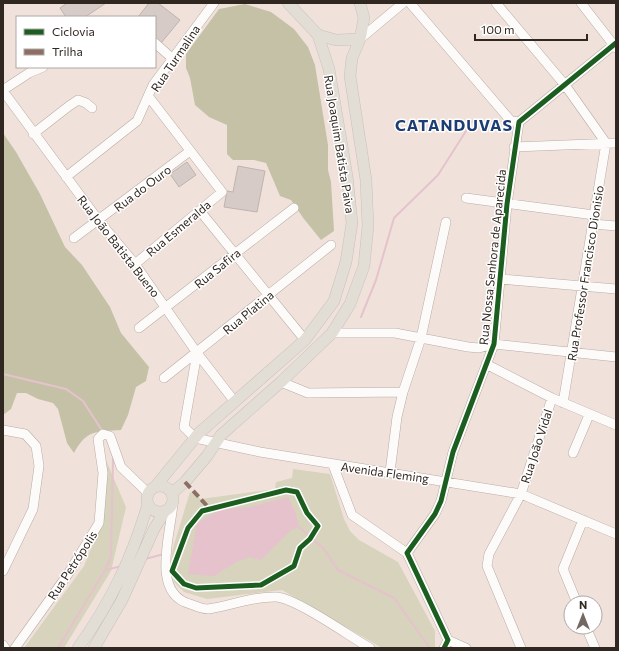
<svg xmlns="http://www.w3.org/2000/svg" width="619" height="651" viewBox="0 0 619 651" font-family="Commissioner,sans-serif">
<rect width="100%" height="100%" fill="#f0e2da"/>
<path fill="#d7d3bd" d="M105,458L126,507L111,571L64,648H24L84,566L103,519Z
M293,469L330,474L344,519L350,531L359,540L398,562L435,631V648H382L282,590L207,599L184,592L174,582L170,567L173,548L190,492L201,499L275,489L276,482L292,478Z"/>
<path fill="#c5c1a6" d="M245,4L271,12L294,29L308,47L315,65L328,145V170L331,182L334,231L321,240L304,219L291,200L280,196L266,163L254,160H233L227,154V125L209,117L195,105L190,78L186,68V54L219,9Z
M3,133L16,152L40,194L65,247L82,265L110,307L121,333L149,367L146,381L136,387L128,415L121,430C96,432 87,429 74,453L67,443L58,409L53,403L38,399L26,393H17L11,409L3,415Z"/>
<path fill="#e6c2cd" d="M288,497L295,511L299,527L291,530L261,560L250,557L236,562L214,576L188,574L197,523L220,510L250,507Z"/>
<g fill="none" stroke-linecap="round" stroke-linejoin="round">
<path stroke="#e6c2cd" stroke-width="2" d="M361,317L376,280L394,218L438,175L473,120
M3,374L66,389L83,401L103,432
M299,527L324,549L338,570L394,598L430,648
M145,559L164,554
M105,570L122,566
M58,648L105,570L111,557L113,457"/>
</g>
<path fill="#d7cbc7" stroke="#bfb3af" d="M67,3H106L85,17H66L60,8Z
M149,3H158L180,20L161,43L155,38V17H138Z
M187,162L196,175L179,187L170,174Z
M238,166L265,171L257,212L224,207L227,191L233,192Z"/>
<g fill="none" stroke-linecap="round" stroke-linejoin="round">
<defs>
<path id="minor" d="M410,3L511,121L519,122
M496,3L565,85L606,143L563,403
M581,3L616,48
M360,39L403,3
M155,43L173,59
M3,90L29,73L43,67
M3,91L99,221L135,264L197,353L235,402
M33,134L69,106L78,100L86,103L92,108
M514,147L616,143
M66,177L137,121L153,85L214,3
M466,198L594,215
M200,211L305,340
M593,224L616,226
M74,238L190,151
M135,264L222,192L149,97
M501,279L616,289
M139,328L294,208
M332,333H395L468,347L479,348L494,344L616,357
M197,353L184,427L195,438L260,452L521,494L616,534
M486,364L552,398L616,425
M164,378L331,245
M281,382L308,393L403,392
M3,430L25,434L36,446L39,466L33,509L3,571
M573,453L589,415
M333,465L352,515L407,553
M390,472L397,417L403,392L421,338L446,222
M173,503C171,533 150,593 190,604C195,606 202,609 208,609C230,606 253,596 277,597C297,599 349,636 370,648
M577,603L563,569L583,520
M586,627L595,648
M448,640L466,648
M3,645L5,648
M15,648L68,574L99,523L103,473L98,439L103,434L110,436L121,467L148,493
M444,648L448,640L407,553L435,514L441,501L453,452L494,344L507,204L519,122L616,43
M521,648L487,566L489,554L521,494L552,398"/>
<path id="major" d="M318,35L336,40L360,39
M147 499a13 13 0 1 1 26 0a13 13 0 1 1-26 0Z
M155,487L199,433L305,340L334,301L346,262L352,223L347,176L329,69L318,35L288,3
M172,493L185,482L207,456L221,435L281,382L332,333L350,304L364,266L368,226L366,180L350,76L352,58L360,39L364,18L360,3
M78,648C111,602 132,558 148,504
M94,648L122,600L154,529L165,511"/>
</defs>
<use href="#minor" stroke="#b7aca6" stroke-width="10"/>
<use href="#major" stroke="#c8c1bd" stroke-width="12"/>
<use href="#minor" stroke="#fdfbf9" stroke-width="9"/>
<use href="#major" stroke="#e2ded6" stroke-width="11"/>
<path stroke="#8d6e63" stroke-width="4" stroke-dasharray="8 4" stroke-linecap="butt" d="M185,482L209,508"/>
<defs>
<path id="cycleway" d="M286,490L297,492L307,513L318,526L310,539L300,548L294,566L261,585L196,588L184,584L172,571L188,528L202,511Z
M444,648L448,640L407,553L435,514L441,501L453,452L494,344L507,204L519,122L616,43"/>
</defs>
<use href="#cycleway" stroke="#fff" stroke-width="8"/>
<use href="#cycleway" stroke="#1b5e20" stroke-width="5"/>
</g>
<g text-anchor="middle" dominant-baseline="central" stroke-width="3" stroke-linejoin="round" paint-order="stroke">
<g font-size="12" fill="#312721" stroke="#fff">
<text transform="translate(175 58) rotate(-56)">Rua Turmalina</text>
<text transform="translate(340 144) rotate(81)">Rua Joaquim Batista Paiva</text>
<text transform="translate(142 188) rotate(-37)">Rua do Ouro</text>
<text transform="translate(178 228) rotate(-40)">Rua Esmeralda</text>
<text transform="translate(119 246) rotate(52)">Rua João Batista Bueno</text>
<text transform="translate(492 257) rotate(-84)">Rua Nossa Senhora de Aparecida</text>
<text transform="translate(217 268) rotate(-39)">Rua Safira</text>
<text transform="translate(585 273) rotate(-81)">Rua Professor Francisco Dionisio</text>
<text transform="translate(248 312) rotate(-39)">Rua Platina</text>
<text transform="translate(536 446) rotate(-72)">Rua João Vidal</text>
<text transform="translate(385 472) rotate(8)">Avenida Fleming</text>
<text transform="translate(72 565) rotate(-57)">Rua Petrópolis</text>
</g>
<g font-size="16" font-weight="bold" letter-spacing="1" fill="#1c3d73" stroke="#fff">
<text x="454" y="124">CATANDUVAS</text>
</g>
</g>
<rect width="619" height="651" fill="none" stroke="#312721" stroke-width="8"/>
<rect x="16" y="16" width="140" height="52" fill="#ffffff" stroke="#ada9a6"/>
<rect x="24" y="29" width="20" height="6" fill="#1b5e20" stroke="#ada9a6"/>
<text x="52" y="36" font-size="12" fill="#312721">Ciclovia</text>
<rect x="24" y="49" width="20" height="6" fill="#8d6e63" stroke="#ada9a6"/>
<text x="52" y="56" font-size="12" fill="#312721">Trilha</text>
<g transform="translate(583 615)"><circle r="19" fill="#ffffff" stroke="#ada9a6"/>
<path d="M0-3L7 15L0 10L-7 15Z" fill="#746862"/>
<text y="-6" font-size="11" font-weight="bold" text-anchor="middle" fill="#312721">N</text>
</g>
<path d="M475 34v6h112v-6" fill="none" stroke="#312721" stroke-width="2"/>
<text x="481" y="34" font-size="12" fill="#312721" stroke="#ffffff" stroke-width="3" paint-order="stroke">100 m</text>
</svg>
